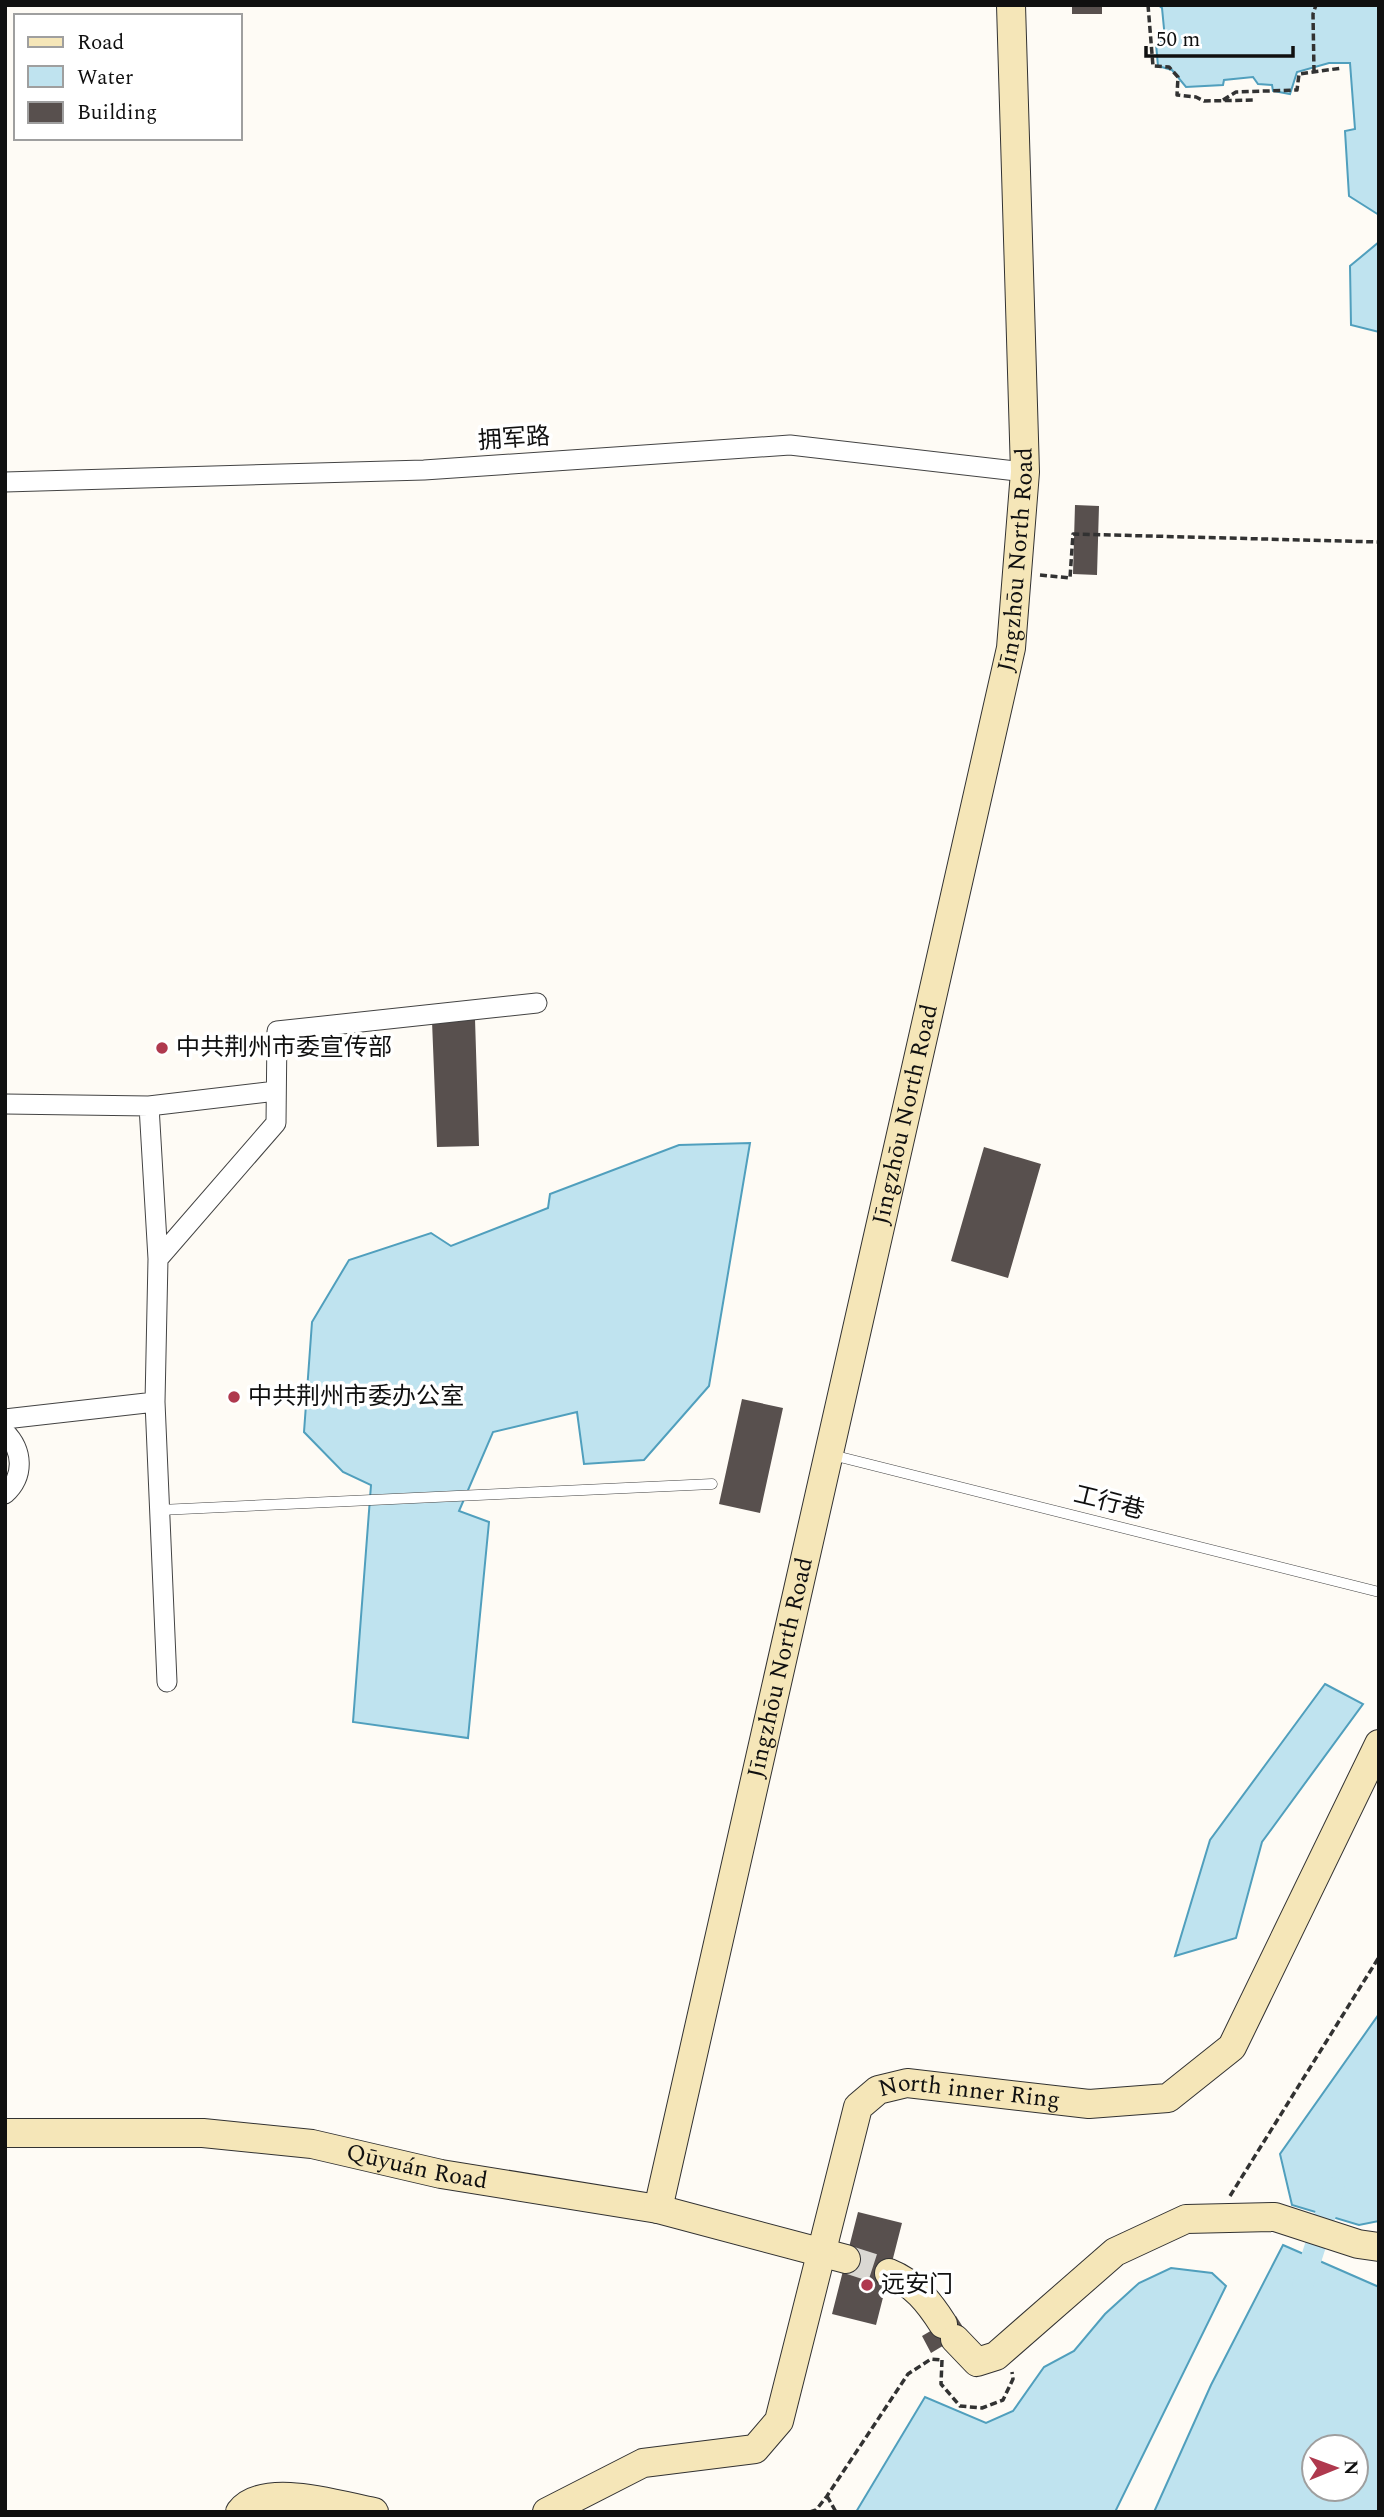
<svg xmlns="http://www.w3.org/2000/svg" width="1384" height="2517" viewBox="0 0 1384 2517" font-family="Spectral,'Noto Sans SC',serif">
<rect width="100%" height="100%" fill="#fefbf5"/>
<path fill="#bfe3ef" stroke="#509fbd" stroke-width="2" fill-rule="evenodd" d="M1158,5H1379V215L1349,196L1345,131L1355,129L1350,63H1329L1297,72L1290,94L1273,91L1272,85L1258,84L1253,77L1224,80L1223,85L1186,87L1172,70L1158,66L1156,44L1165,39L1162,8Z
M1379,242V332L1351,325L1350,266Z
M750,1143L709,1386L644,1460L584,1464L577,1412L493,1432L459,1511L489,1522L468,1738L353,1722L371,1485L343,1472L304,1432L312,1322L349,1260L431,1233L451,1246L548,1208L550,1194L679,1145Z
M1325,1684L1363,1704L1262,1842L1236,1938L1175,1956L1210,1840Z
M1379,2014V2221L1359,2225L1292,2205L1280,2154Z
M1283,2245L1379,2287V2512H1154L1211,2385ZM1356,2447V2489H1314V2447Z
M1171,2268L1212,2273L1226,2286L1115,2512H856L925,2397L986,2423L1013,2411L1044,2367L1074,2351L1105,2314L1139,2283Z"/>
<g fill="none" stroke-linecap="round" stroke-linejoin="round">
<path stroke="#bfe3ef" stroke-width="21" d="M1303,2284L1334,2188"/>
</g>
<path fill="#58504e" d="M1072,5H1102V14H1072Z
M1075,505L1099,506L1097,575L1073,574Z
M475,1019L479,1146L437,1147L432,1021Z
M984,1147L1041,1164L1008,1278L951,1261Z
M742,1399L783,1408L760,1513L719,1504Z
M858,2212L902,2223L876,2325L832,2314Z
M956,2316L966,2332L931,2353L922,2336Z"/>
<g fill="none" stroke-linecap="round" stroke-linejoin="round">
<path stroke="#dad8d3" stroke-width="28" stroke-dasharray="28 14" stroke-linecap="butt" d="M846,2259L889,2273"/>
<defs>
<path id="lane" d="M832,1455L1379,1592
M160,1510L712,1484"/>
<path id="street" d="M5,482L424,470L790,445L1025,472
M5,1104L149,1106L158,1259L155,1402L167,1682
M149,1106L276,1091
M158,1259L276,1123L277,1031L537,1003
M5,1419L155,1402
M5,1432C23,1450 25,1476 5,1494"/>
<g id="secondary">
<path id="s1" d="M5,2133H203L312,2144L441,2174L658,2209L846,2259"/>
<path id="s2" d="M658,2209L1011,648L1025,472L1011,5"/>
<path d="M889,2273C914,2283 929,2302 943,2324"/>
<path d="M955,2339L977,2362L996,2356L1115,2252L1186,2219L1275,2217L1358,2244L1379,2247"/>
<path d="M240,2512C263,2481 341,2506 374,2512"/>
<path id="s3" d="M547,2512L643,2463L755,2449L779,2421L858,2107L878,2090L907,2083L1089,2104L1168,2098L1232,2047L1379,1744"/>
</g>
</defs>
<use href="#lane" stroke="#434343" stroke-width="11"/>
<use href="#street" stroke="#434343" stroke-width="21"/>
<use href="#secondary" stroke="#323232" stroke-width="30"/>
<path stroke="#323232" stroke-width="3.5" stroke-dasharray="7 3.5" stroke-linecap="butt" d="M1148,5L1153,66L1169,67L1178,77L1177,95L1196,97L1204,101L1255,100
M1314,72L1313,14L1316,5
M1223,100L1236,92L1297,90L1299,74L1342,68
M1040,575L1070,578L1073,534L1379,542
M1230,2196L1379,1957
M942,2360L941,2384L960,2406L982,2408L1003,2400L1013,2379L1012,2372
M827,2496L836,2512
M810,2512L816,2510L827,2496L908,2374L931,2359L941,2360"/>
<use href="#lane" stroke="#fff" stroke-width="10"/>
<use href="#street" stroke="#fff" stroke-width="19"/>
<use href="#secondary" stroke="#f5e6b8" stroke-width="28"/>
</g>
<g fill="#af394e" stroke="#fff" stroke-width="2.5">
<circle cx="162" cy="1048" r="7"/>
<circle cx="234" cy="1397" r="7"/>
<circle cx="867" cy="2285" r="7"/>
</g>
<g text-anchor="middle" dominant-baseline="central" stroke-width="7" stroke-linejoin="round" paint-order="stroke">
<g font-size="24" fill="#101010" stroke="#fff">
<text transform="translate(514 439) rotate(-4)">拥军路</text>
<text stroke="none"><textPath href="#s2" startOffset="1689">Jīngzhōu North Road</textPath></text>
<text stroke="none"><textPath href="#s2" startOffset="1122">Jīngzhōu North Road</textPath></text>
<text transform="translate(1109 1503) rotate(14)">工行巷</text>
<text stroke="none"><textPath href="#s2" startOffset="555">Jīngzhōu North Road</textPath></text>
<text stroke="none"><textPath href="#s3" startOffset="700">North inner Ring</textPath></text>
<text stroke="none"><textPath href="#s1" startOffset="415">Qūyuán Road</textPath></text>
</g>
<g font-size="24" fill="#101010" stroke="#fff" text-anchor="start">
<text x="176" y="1048">中共荆州市委宣传部</text>
<text x="248" y="1397">中共荆州市委办公室</text>
<text x="881" y="2285">远安门</text>
</g>
</g>
<rect width="1384" height="2517" fill="none" stroke="#101010" stroke-width="14"/>
<rect x="14" y="14" width="228" height="126" fill="#ffffff" stroke="#9f9f9f" stroke-width="2"/>
<rect x="28" y="37" width="35" height="10" fill="#f5e6b8" stroke="#9f9f9f" stroke-width="2"/>
<text x="77" y="49" font-size="21" fill="#101010">Road</text>
<rect x="28" y="66" width="35" height="21" fill="#bfe3ef" stroke="#9f9f9f" stroke-width="2"/>
<text x="77" y="84" font-size="21" fill="#101010">Water</text>
<rect x="28" y="102" width="35" height="21" fill="#58504e" stroke="#9f9f9f" stroke-width="2"/>
<text x="77" y="119" font-size="21" fill="#101010">Building</text>
<g transform="translate(1335 2468) rotate(89)"><circle r="33" fill="#ffffff" stroke="#9f9f9f" stroke-width="2"/>
<path d="M0-5L12 26L0 18L-12 26Z" fill="#af394e"/>
<text y="-10" font-size="19" font-weight="bold" text-anchor="middle" fill="#101010">N</text>
</g>
<path d="M1146 46v10h147v-10" fill="none" stroke="#101010" stroke-width="3.5"/>
<text x="1156" y="46" font-size="21" fill="#101010" stroke="#ffffff" stroke-width="5" paint-order="stroke">50 m</text>
</svg>
